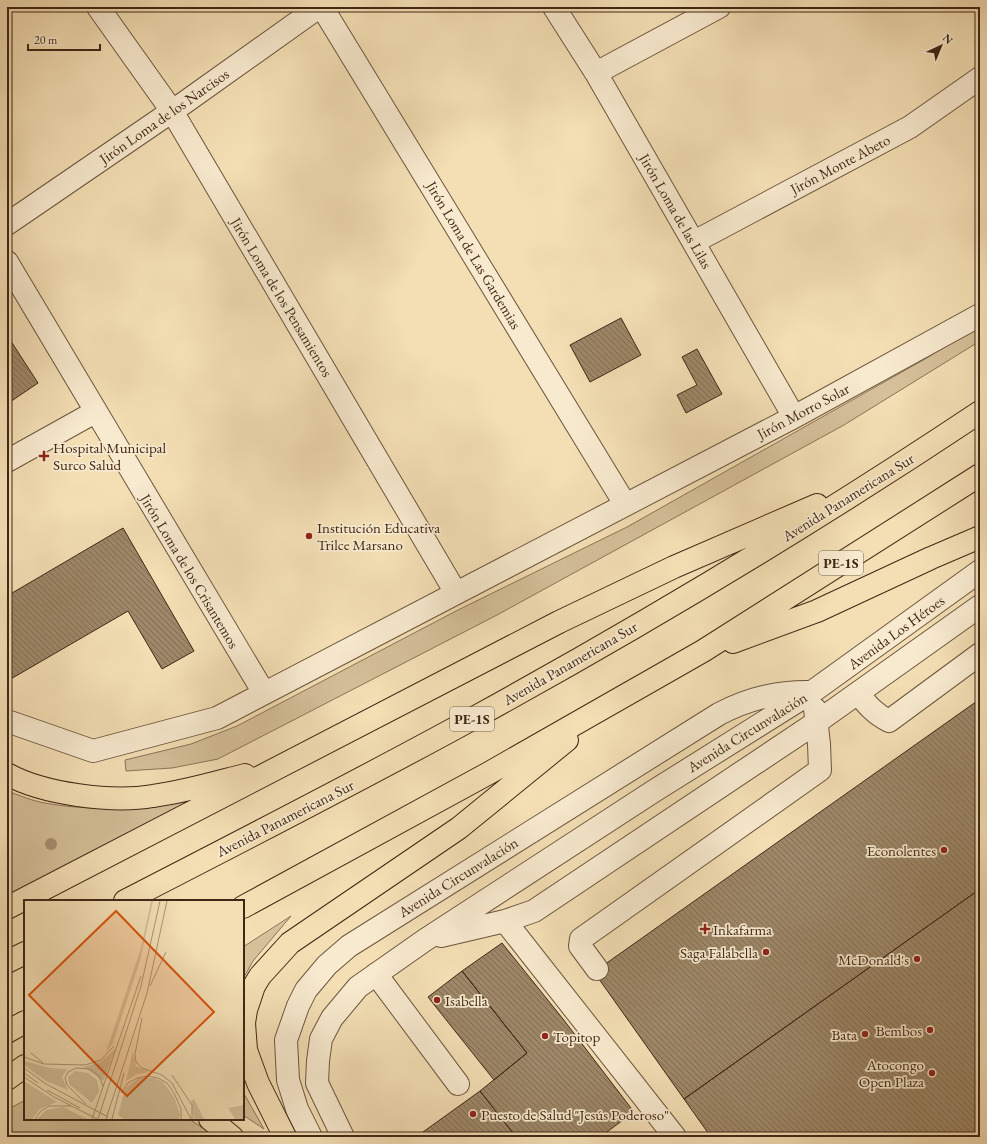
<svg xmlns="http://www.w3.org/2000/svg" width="987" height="1144" viewBox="0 0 987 1144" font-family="'EB Garamond',serif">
<defs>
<pattern id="building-back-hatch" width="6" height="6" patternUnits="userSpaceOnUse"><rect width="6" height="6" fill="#9d8768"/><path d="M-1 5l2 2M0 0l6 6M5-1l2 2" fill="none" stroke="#816e54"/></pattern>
</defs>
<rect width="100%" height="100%" fill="#f4dfb5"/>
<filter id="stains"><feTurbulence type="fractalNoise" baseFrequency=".005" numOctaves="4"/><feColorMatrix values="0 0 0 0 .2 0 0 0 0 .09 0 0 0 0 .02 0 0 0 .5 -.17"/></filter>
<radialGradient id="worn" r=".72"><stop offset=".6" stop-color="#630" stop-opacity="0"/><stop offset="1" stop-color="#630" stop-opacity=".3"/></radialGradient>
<path fill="#d5c09a" stroke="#8a7458" d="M980,325V341L844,425L497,615L218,759L172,768L126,771L125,760L191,744L237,726L456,611L627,527L925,359Z
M7,791C19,795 32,801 45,803C99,813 154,807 208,798L7,895Z
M291,916L253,961L243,979V947Z
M243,1092L264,1129L243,1115Z
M25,1100V1119H189L209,1132L214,1137H7V1110Z"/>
<path fill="url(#building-back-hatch)" stroke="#3f2715" d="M621,318L641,355L590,382L570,345Z
M7,335L38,383L7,404Z
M697,349L722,394L686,413L677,395L697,385L682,357Z
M123,528L194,651L162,669L128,611L9,680L7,679V596Z
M980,699V889L684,1099L594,972Z
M980,889V1137H711L684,1099Z
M502,943L563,1019L634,1112L600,1137H516L480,1091L527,1053L462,971Z
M462,971L527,1053L494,1080L428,997Z
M480,1091L516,1137H416Z"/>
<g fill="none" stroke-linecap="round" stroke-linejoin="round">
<defs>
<path id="minor" d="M98,7L172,111L456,593
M322,7L625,504
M554,7L596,73L794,417
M596,73L719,7
M7,224L184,103L319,7
M694,242L910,127L980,78
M7,262L264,693
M7,461L95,412
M858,693C867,705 875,714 889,721L980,654
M7,721L93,751L217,718L794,417L980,315
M505,921L675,1137
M441,936L505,921L534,911L817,722L980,606
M597,969L580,946L581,939L820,770L819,744L815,709
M376,974L458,1084
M311,1137L297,1109L288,1080L286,1040L298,1006L306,990L327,965L349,946L719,714C749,698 778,691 812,692
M343,1137L317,1083L318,1061L321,1039L332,1018L358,987L425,940L654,791L812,692L980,571"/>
<path id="highway" d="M733,642L817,611L931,558L980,537
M7,774C43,794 112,803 153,796C184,792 214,783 245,775
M125,901C241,841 357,782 472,719C645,624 815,522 980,412
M243,907L489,773L703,651L980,475
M7,908L559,622L674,567L817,505
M7,962L25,953
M7,1032L25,1022
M7,1079L25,1066
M210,1119L232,1137
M285,1137L258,1083L246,1050L244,1023L246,1010L254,986L260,976L290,943L459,828L567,740"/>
</defs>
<use href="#minor" stroke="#6c553d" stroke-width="24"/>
<use href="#highway" stroke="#3f2715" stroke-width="24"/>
<use href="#minor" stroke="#f8eacf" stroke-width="22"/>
<use href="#highway" stroke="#f4dfb5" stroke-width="22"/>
</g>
<circle fill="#a58f6f" cx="51" cy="844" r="6"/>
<g fill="#8f2418" stroke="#f8eacf" stroke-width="1.5">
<path d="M42 450h4v4h4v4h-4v4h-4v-4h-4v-4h4z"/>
<circle cx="309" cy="536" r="4"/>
<circle cx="944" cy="850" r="4"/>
<path d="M703 923h4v4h4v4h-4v4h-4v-4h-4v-4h4z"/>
<circle cx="766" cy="952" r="4"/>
<circle cx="917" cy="959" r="4"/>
<circle cx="437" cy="1000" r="4"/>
<circle cx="930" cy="1030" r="4"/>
<circle cx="865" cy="1034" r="4"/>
<circle cx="545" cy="1036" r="4"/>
<circle cx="932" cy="1073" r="4"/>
<circle cx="473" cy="1114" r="4"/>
</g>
<g text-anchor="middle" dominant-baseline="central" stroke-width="3.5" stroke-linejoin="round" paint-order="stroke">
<g fill="#f8eacf" stroke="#76624d" stroke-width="1">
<rect x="819" y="551" width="44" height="24" rx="3"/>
<rect x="450" y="707" width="44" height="24" rx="3"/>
</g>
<g font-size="14" font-weight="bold" fill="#3f2715">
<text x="841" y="563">PE-1S</text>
<text x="472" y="719">PE-1S</text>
</g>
<g font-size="15" fill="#3f2715" stroke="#f8eacf">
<text transform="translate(164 116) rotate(-35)">Jirón Loma de los Narcisos</text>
<text transform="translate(840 164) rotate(-28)">Jirón Monte Abeto</text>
<text transform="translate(676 211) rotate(60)">Jirón Loma de las Lilas</text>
<text transform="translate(474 255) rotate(59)">Jirón Loma de Las Gardemias</text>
<text transform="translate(282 297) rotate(59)">Jirón Loma de los Pensamientos</text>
<text transform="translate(803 411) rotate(-28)">Jirón Morro Solar</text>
<text transform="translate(848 497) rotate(-32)">Avenida Panamericana Sur</text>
<text transform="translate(190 571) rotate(59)">Jirón Loma de los Crisantemos</text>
<text transform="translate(896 632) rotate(-36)">Avenida Los Héroes</text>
<text transform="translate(570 663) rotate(-30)">Avenida Panamericana Sur</text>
<text transform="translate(747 732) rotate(-32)">Avenida Circunvalación</text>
<text transform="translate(285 818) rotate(-27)">Avenida Panamericana Sur</text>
<text transform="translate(458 877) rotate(-32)">Avenida Circunvalación</text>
</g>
<g font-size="15" fill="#3f2715" stroke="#f8eacf" text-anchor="start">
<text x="53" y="447">Hospital Municipal<tspan x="53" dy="17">Surco Salud</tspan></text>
<text x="317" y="527">Institución Educativa<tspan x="317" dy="17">Trilce Marsano</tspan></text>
<text x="936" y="850" text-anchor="end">Econolentes</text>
<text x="713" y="929">Inkafarma</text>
<text x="758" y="952" text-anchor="end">Saga Falabella</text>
<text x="909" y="959" text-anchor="end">McDonald's</text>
<text x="445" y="1000">Isabella</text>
<text x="922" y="1030" text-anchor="end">Bembos</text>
<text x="857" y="1034" text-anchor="end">Bata</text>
<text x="553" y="1036">Topitop</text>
<text x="924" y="1064" text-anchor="end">Atocongo<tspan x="924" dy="17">Open Plaza</tspan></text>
<text x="481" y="1114">Puesto de Salud "Jesús Poderoso"</text>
</g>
</g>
<g transform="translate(24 900)">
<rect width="220" height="220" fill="#f4dfb5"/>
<path d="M127,1H129L116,61L89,143L82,152L117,48ZM92,148L79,181L60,167L77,162ZM109,151L112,166L125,172L113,174L102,181ZM0,161L26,168L43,169L38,177L44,190L22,181L0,165ZM51,171L64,173L73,180L75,191L68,203L45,184L44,177ZM114,178H130L139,182L150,197L156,214L155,219H100L94,215L101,189ZM0,181L33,202L16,209L8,219H0ZM170,199L180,219H170L167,201ZM39,207L63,219H13L22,210Z" fill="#d5c09a"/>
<path d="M220,205V219H211L204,208Z" fill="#d5c09a"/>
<path fill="none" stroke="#ac9575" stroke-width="1" d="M126,86L142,52M118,118L111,154L112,162L118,168L138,175L148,183L167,219M7,153L19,163M0,157L20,164L61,165L77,160L90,146M0,168L22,184L84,217M0,173L14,183M148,175L168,205V219M0,177L30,197L73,219M23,190L56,208M97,193L104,183L113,178L123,176L134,178L143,183L150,193L157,209V219M62,204L43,185L41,178L44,172L52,168L66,169L75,176L79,186M11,219L17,211L25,206H47M68,219L117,76M74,219L117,86L136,1M82,219L123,93L143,1M88,219L100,173"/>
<path fill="#d7540d" fill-opacity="0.15" stroke="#d7540d" stroke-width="2" d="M92,11L190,112L103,196L5,95Z"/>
<rect width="220" height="220" fill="none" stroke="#3f2715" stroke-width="2"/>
</g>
<rect width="987" height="1144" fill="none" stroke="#f4dfb5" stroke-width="24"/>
<rect x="8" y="8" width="971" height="1128" fill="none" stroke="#3f2715" stroke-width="2"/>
<rect x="12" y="12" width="963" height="1120" fill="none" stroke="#3f2715"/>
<g transform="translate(941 46) rotate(44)" stroke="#f8eacf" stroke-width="3" paint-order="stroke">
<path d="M0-3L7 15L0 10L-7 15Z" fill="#3f2715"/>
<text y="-6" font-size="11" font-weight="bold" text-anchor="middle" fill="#3f2715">N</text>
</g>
<path d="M28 44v6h72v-6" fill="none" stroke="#3f2715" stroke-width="2"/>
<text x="34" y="44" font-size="12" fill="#3f2715" stroke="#f8eacf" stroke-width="3" paint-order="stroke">20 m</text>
<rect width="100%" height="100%" filter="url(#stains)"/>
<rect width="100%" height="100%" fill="url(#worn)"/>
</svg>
